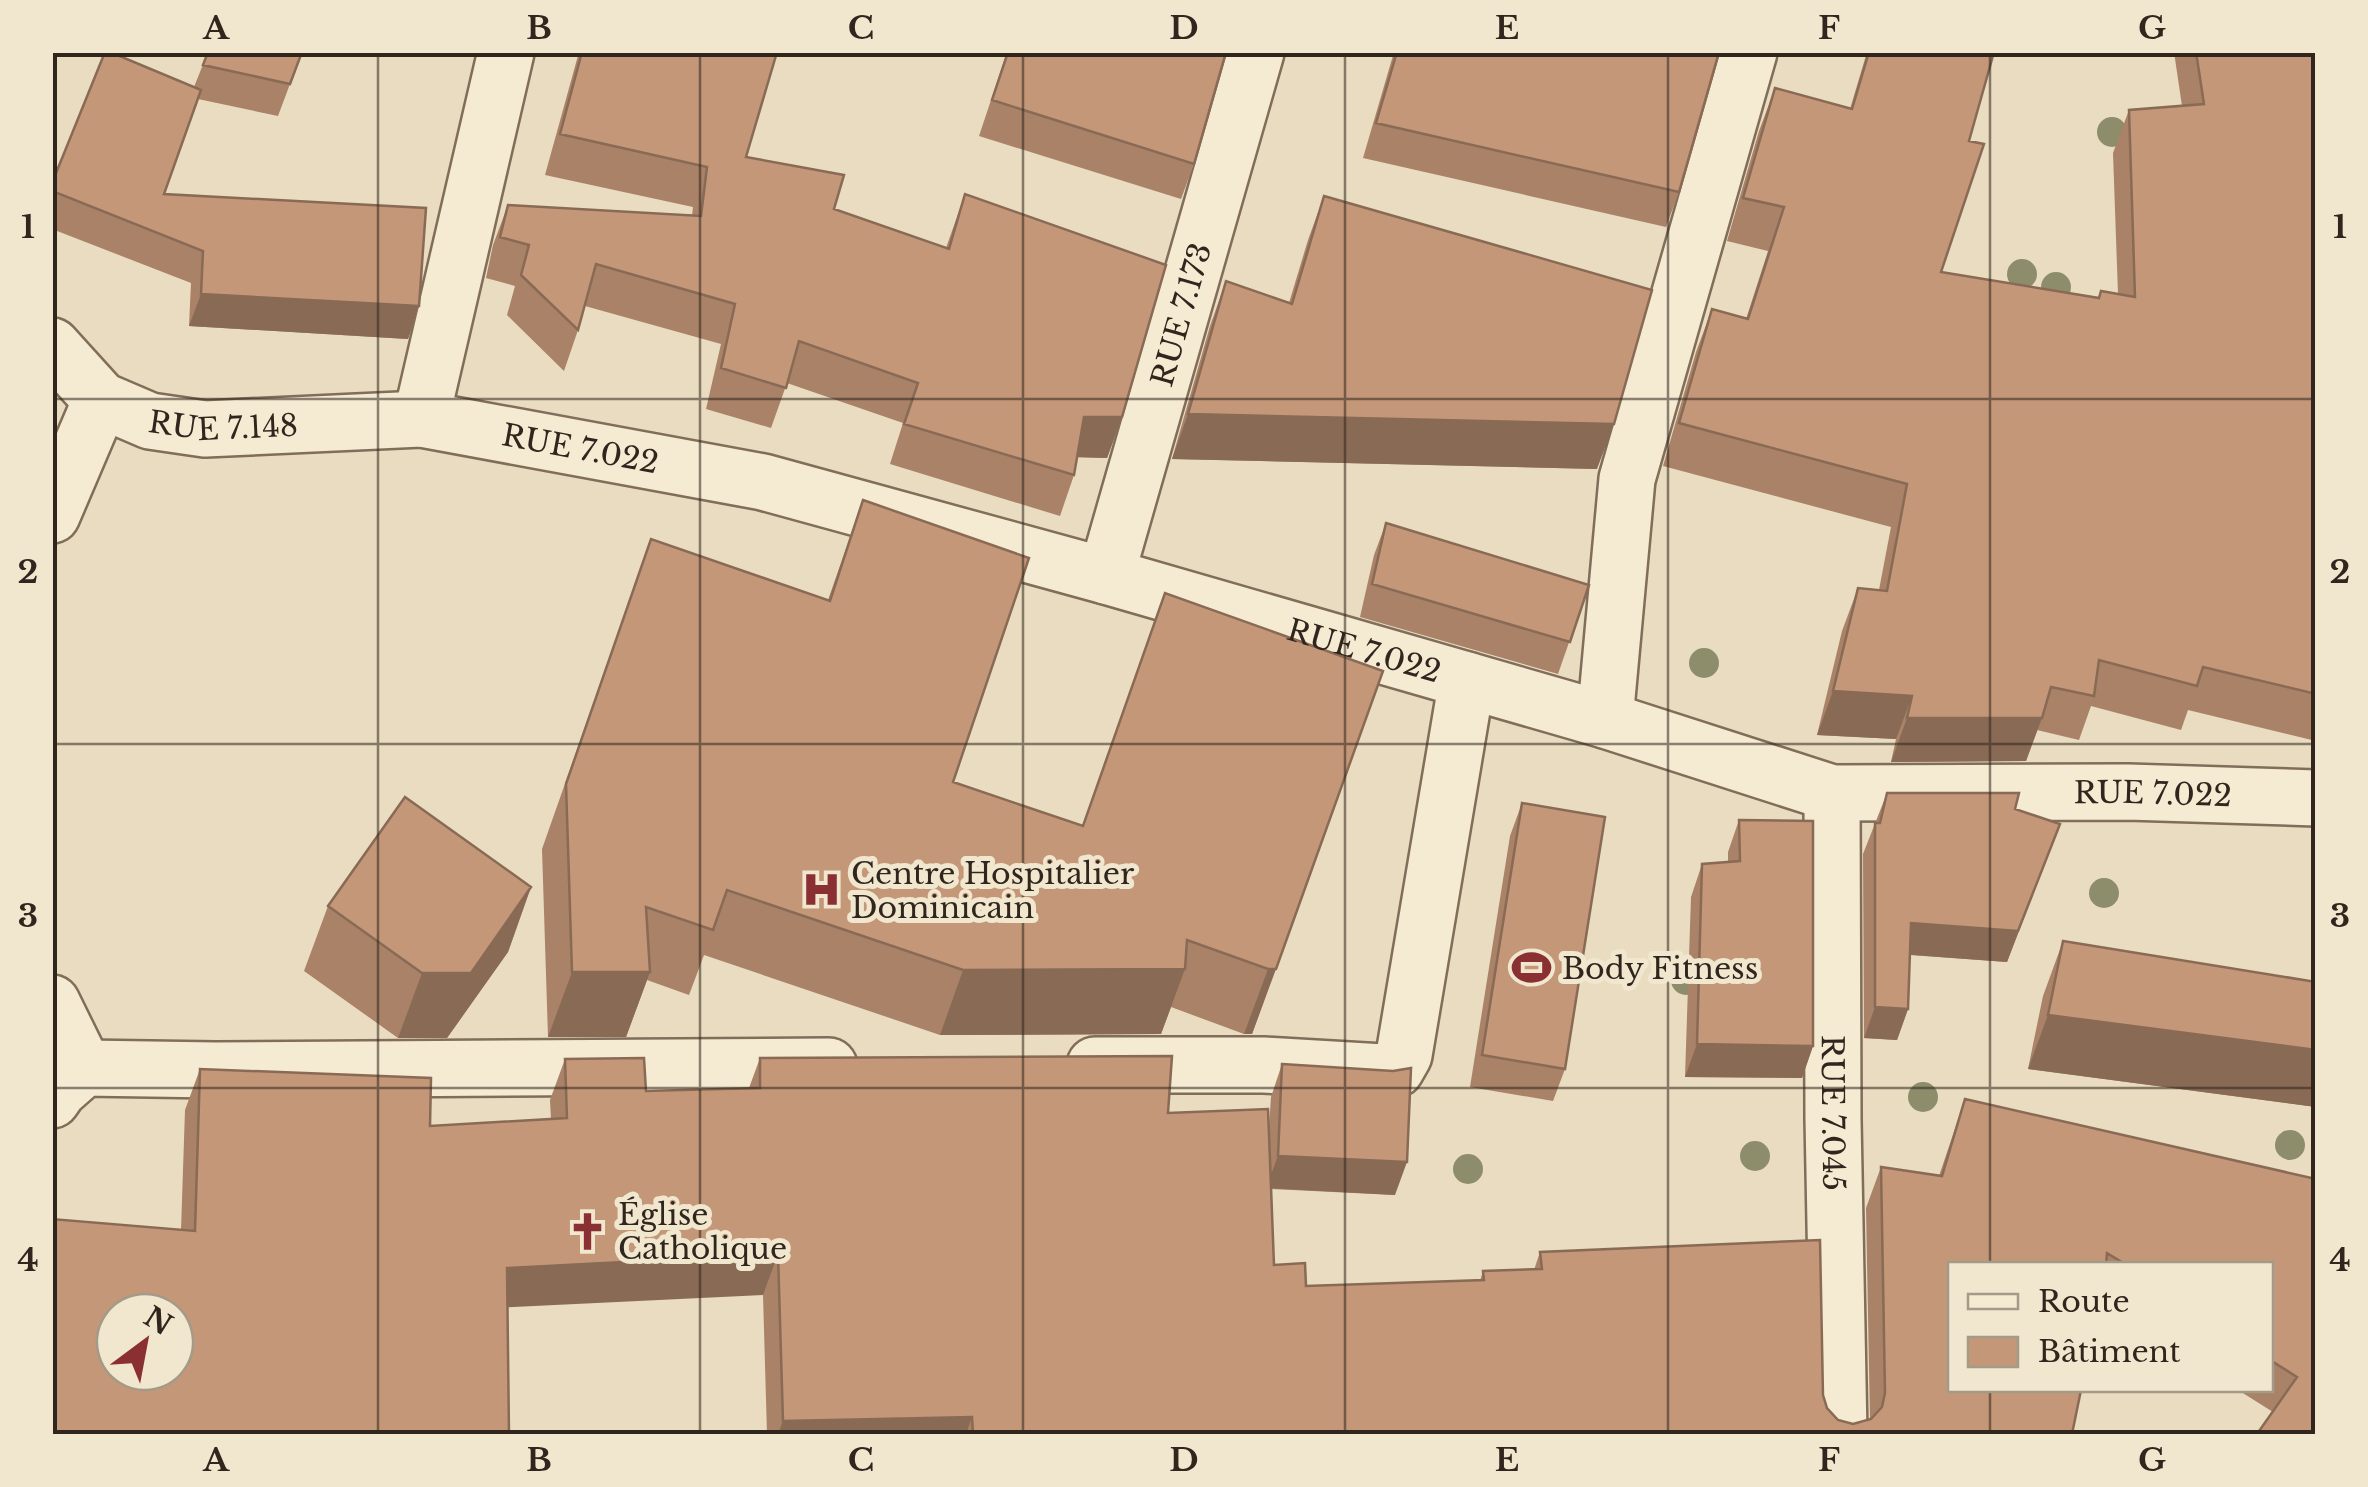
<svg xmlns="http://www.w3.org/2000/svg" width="2368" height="1487" viewBox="0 0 2368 1487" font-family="'Libre Baskerville',serif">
<rect width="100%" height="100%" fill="#e9dcc0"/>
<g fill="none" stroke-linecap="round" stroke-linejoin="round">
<defs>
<g id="minor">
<path id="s1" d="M52,346L101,400L150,421L205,429L421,419L763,482L1106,576L1605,720L1832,793L2128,792L2316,798"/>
<path d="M421,419L506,52"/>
<path d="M52,515L101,400"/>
<path id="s2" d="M1106,576L1256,52"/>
<path d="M1605,720L1627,479L1749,52"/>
<path id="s3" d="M1832,793L1833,1119L1839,1434"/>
<path d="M52,1003L84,1068"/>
<path d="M1095,1065H1264L1383,1072L1396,1069L1404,1055L1467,680"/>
<path d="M52,1100L59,1090L84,1068L216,1070L829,1066"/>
</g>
</defs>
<use href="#minor" stroke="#806d5a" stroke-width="60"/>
<use href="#minor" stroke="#f5ead2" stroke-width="55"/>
</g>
<g fill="#8e8d6b">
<circle cx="2112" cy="132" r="15"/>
<circle cx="2022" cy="274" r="15"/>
<circle cx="2056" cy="287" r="15"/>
<circle cx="1704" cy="663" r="15"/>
<circle cx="2104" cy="893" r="15"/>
<circle cx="1686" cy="980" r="15"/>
<circle cx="1923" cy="1097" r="15"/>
<circle cx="2290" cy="1145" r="15"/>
<circle cx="1755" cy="1156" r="15"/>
<circle cx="1468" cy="1169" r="15"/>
</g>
<path fill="#a98268" d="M208,52H302L278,116L198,99L164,194L419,306L408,339L189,326L191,283L52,229V183L194,87Z
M579,52H777L746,157L834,209L946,248L965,194L1122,417L1107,458L1077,457L1074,475L1060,516L890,464L903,423L787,383L771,428L706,409L721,344L585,306L578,330L564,371L507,315L515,286L486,278L493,245L508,205L692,216L693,207L545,175Z
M1007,52H1226L1194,164L1181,199L979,136Z
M1394,52H1719L1679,192L1666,227L1363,158Z
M1867,52H1994L1969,141L1941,272L2098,298L2101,291L2118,294L2113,153L2129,110L2182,106L2174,52H2316V741L2188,710L2181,730L2091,706L2079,740L2037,730L2026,761L1891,762L1896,739L1817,735L1842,631L1858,588L1879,590L1891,527L1663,466L1696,352L1712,309L1746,319L1768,251L1727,241L1759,131L1775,88L1850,109Z
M1324,196L1597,469L1172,459L1210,326L1226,281L1289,303L1308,240Z
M863,500L953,782L1082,826L1383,671L1252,1034H1244L1171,1007L1161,1034L940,1035L704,955L689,995L647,980L626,1037H548L542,849L651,539L828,600Z
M1386,523L1589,585L1558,674L1360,617L1374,555Z
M1887,793L2015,809L2060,824L2007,962L1910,955L1908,1009L1897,1040L1864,1038L1863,854Z
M1522,803L1565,1069L1553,1101L1470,1087L1510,836Z
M1739,820L1813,1046L1802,1078L1685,1077L1691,897L1702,864L1728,862V852Z
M531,887L508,952L447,1038H398L304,971L328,906Z
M2063,941L2316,982V1107L2028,1069L2043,996Z
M760,1058L1269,1127L1271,1097L1282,1064L1395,1195L1271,1189L1274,1265L1306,1286L1480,1281L1483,1271L1534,1270L1540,1252L1823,1395L1827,1408L1838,1420L1853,1424L1870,1420L1866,1208L1881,1167L1939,1176L1965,1099L2316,1179V1434L2273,1412L2238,1390H2270V1264H1950L2072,1434H767L763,1295L181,1230L185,1110L200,1069L430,1126L551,1119L550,1100L565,1059L646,1091L749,1088Z"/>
<path fill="#896a55" d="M201,294L419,306L408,339L189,326Z
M1188,414L1614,424L1597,469L1172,459Z
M1084,417H1122L1107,458L1069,457Z
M1833,691L1912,696L1896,739L1817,735Z
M1907,718H2042L2026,761L1891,762Z
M2060,824L2007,962L1900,954L1911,923Z
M531,887L508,952L447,1038H398L422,973Z
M1185,969L1161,1034L940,1035L963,970Z
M1268,969H1276L1252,1034H1244Z
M572,972H650L626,1037H548Z
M1875,1007L1908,1009L1897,1040L1864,1038Z
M2048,1015L2316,1050V1107L2028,1069Z
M1697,1044L1813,1046L1802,1078L1685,1077Z
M1278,1156L1407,1162L1395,1195L1266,1188Z
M778,1254L763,1295L492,1308L507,1268Z
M972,1417L966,1434H778L783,1421Z"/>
<path fill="#c49779" stroke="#896a55" stroke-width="2.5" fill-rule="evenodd" d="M105,52H110L201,90L164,194L426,208L419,306L201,294L203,251L52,191V183Z
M208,52H302L290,84L203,65Z
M582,52H777L746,157L844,175L834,209L949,249L965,194L1166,265L1122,417H1084L1074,475L904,424L918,383L799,341L786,388L721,368L735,304L596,264L578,330L521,275L529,245L500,237L508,205L701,216L707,167L560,134Z
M1008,52H1226L1194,164L992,100Z
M1397,52H1719L1679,192L1376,123Z
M1869,52H1994L1969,141L1984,144L1941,272L2099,298L2101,291L2135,297L2129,110L2204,104L2196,52H2316V694L2203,667L2197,686L2099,660L2094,696L2051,687L2042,718H1907L1912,696L1833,691L1858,588L1887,591L1907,484L1679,423L1712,309L1748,319L1784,207L1743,198L1775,88L1852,109Z
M1324,196L1652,290L1614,424L1188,414L1226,281L1292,304Z
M863,500L1029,558L953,782L1083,826L1165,593L1383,671L1276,969H1268L1187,940L1185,969L963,970L727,890L713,930L646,907L650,972H572L566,784L651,539L830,601Z
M1386,523L1589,585L1570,642L1372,584Z
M1887,793H2019L2015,809L2060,824L2018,931L1911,923L1908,1009L1875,1007V823H1880Z
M405,797L531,887L471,973H422L328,906Z
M1522,803L1605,817L1565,1069L1482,1055Z
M1739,820L1813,821V1046L1697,1044L1702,864L1740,861Z
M2063,941L2316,982V1050L2048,1015Z
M1172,1056L1168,1113L1268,1109L1274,1265L1305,1263L1306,1286L1484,1280L1483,1271L1542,1269L1540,1252L1820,1240L1823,1395L1827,1408L1838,1420L1853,1424L1871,1419L1882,1407L1885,1393L1881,1167L1942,1176L1965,1099L2316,1179V1434H2257L2297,1377L2270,1360V1264H2125L2107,1253L2106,1264H1950V1390H2081L2072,1434H973L972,1417L783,1421L778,1254L507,1268L509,1434H52V1219L195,1231L200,1069L431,1078L430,1126L567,1118L565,1059L644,1058L646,1091L760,1088V1058ZM115,1312H175V1372H115Z
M1282,1064L1393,1071L1411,1068L1407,1162L1278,1156Z"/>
<path fill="none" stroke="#31261d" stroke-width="2.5" stroke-opacity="0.55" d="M378,52V1434M700,52V1434M1023,52V1434M1345,52V1434M1668,52V1434M1990,52V1264M52,399H2316M52,744H2316M52,1088H2316M1990,1390V1434"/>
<defs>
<symbol id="hospital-bare" viewBox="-9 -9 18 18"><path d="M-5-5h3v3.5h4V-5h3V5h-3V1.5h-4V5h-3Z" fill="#8a2f32" stroke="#f1e7cf" stroke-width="2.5" paint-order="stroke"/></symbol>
<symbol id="stadium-bare" viewBox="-9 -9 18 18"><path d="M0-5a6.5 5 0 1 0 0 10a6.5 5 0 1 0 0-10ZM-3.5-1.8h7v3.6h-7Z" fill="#8a2f32" stroke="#f1e7cf" stroke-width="2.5" paint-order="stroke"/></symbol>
<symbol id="church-bare" viewBox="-9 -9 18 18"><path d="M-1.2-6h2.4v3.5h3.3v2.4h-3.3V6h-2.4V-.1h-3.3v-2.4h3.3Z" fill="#8a2f32" stroke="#f1e7cf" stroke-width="2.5" paint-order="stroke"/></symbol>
</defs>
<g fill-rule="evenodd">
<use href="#hospital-bare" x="794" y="862" width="55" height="55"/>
<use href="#stadium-bare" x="1504" y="940" width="55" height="55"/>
<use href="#church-bare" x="560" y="1204" width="55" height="55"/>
</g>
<g text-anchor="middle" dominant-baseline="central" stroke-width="10" stroke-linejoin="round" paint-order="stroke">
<g font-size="30" fill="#31261d" stroke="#f1e7cf">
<text stroke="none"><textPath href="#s2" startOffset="272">RUE 7.173</textPath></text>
<text stroke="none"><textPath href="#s1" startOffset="200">RUE 7.148</textPath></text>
<text stroke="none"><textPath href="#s1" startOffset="560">RUE 7.022</textPath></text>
<text stroke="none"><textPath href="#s1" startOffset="1370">RUE 7.022</textPath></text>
<text stroke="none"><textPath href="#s1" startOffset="2180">RUE 7.022</textPath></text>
<text stroke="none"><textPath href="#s3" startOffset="320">RUE 7.045</textPath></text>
</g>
<g font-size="30" fill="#31261d" stroke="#f1e7cf" text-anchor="start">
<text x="851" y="873">Centre Hospitalier<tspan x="851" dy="34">Dominicain</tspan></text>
<text x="1562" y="968">Body Fitness</text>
<text x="618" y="1214">Église<tspan x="618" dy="34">Catholique</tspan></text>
</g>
</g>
<rect width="2368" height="1487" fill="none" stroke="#f1e7cf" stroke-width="110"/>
<rect x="1948" y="1262" width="325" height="130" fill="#f1e7cf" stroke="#a49a88" stroke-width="2.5"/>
<rect x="1968" y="1294" width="50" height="15" fill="#f5ead2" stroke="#a49a88" stroke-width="2.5"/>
<text x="2038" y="1312" font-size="30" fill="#31261d">Route</text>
<rect x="1968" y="1337" width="50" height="30" fill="#c49779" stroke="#a49a88" stroke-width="2.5"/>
<text x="2038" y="1362" font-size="30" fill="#31261d">Bâtiment</text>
<g transform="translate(145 1342) rotate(32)"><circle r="48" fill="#f1e7cf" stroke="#a49a88" stroke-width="2.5"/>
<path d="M0-8L18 38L0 25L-18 38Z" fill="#8a2f32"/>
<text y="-15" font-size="28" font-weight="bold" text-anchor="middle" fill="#31261d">N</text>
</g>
<rect x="55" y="55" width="2258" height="1377" fill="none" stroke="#31261d" stroke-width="4"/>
<g font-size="32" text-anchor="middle" font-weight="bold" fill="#31261d">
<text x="216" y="39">A</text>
<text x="539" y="39">B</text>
<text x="861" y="39">C</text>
<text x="1184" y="39">D</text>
<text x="1507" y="39">E</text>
<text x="1829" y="39">F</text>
<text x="2152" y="39">G</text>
<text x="28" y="238">1</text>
<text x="2340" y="238">1</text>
<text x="28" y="583">2</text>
<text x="2340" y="583">2</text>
<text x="28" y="927">3</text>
<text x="2340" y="927">3</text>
<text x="28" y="1271">4</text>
<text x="2340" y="1271">4</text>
<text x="216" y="1471">A</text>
<text x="539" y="1471">B</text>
<text x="861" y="1471">C</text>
<text x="1184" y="1471">D</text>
<text x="1507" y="1471">E</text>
<text x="1829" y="1471">F</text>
<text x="2152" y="1471">G</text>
</g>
</svg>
